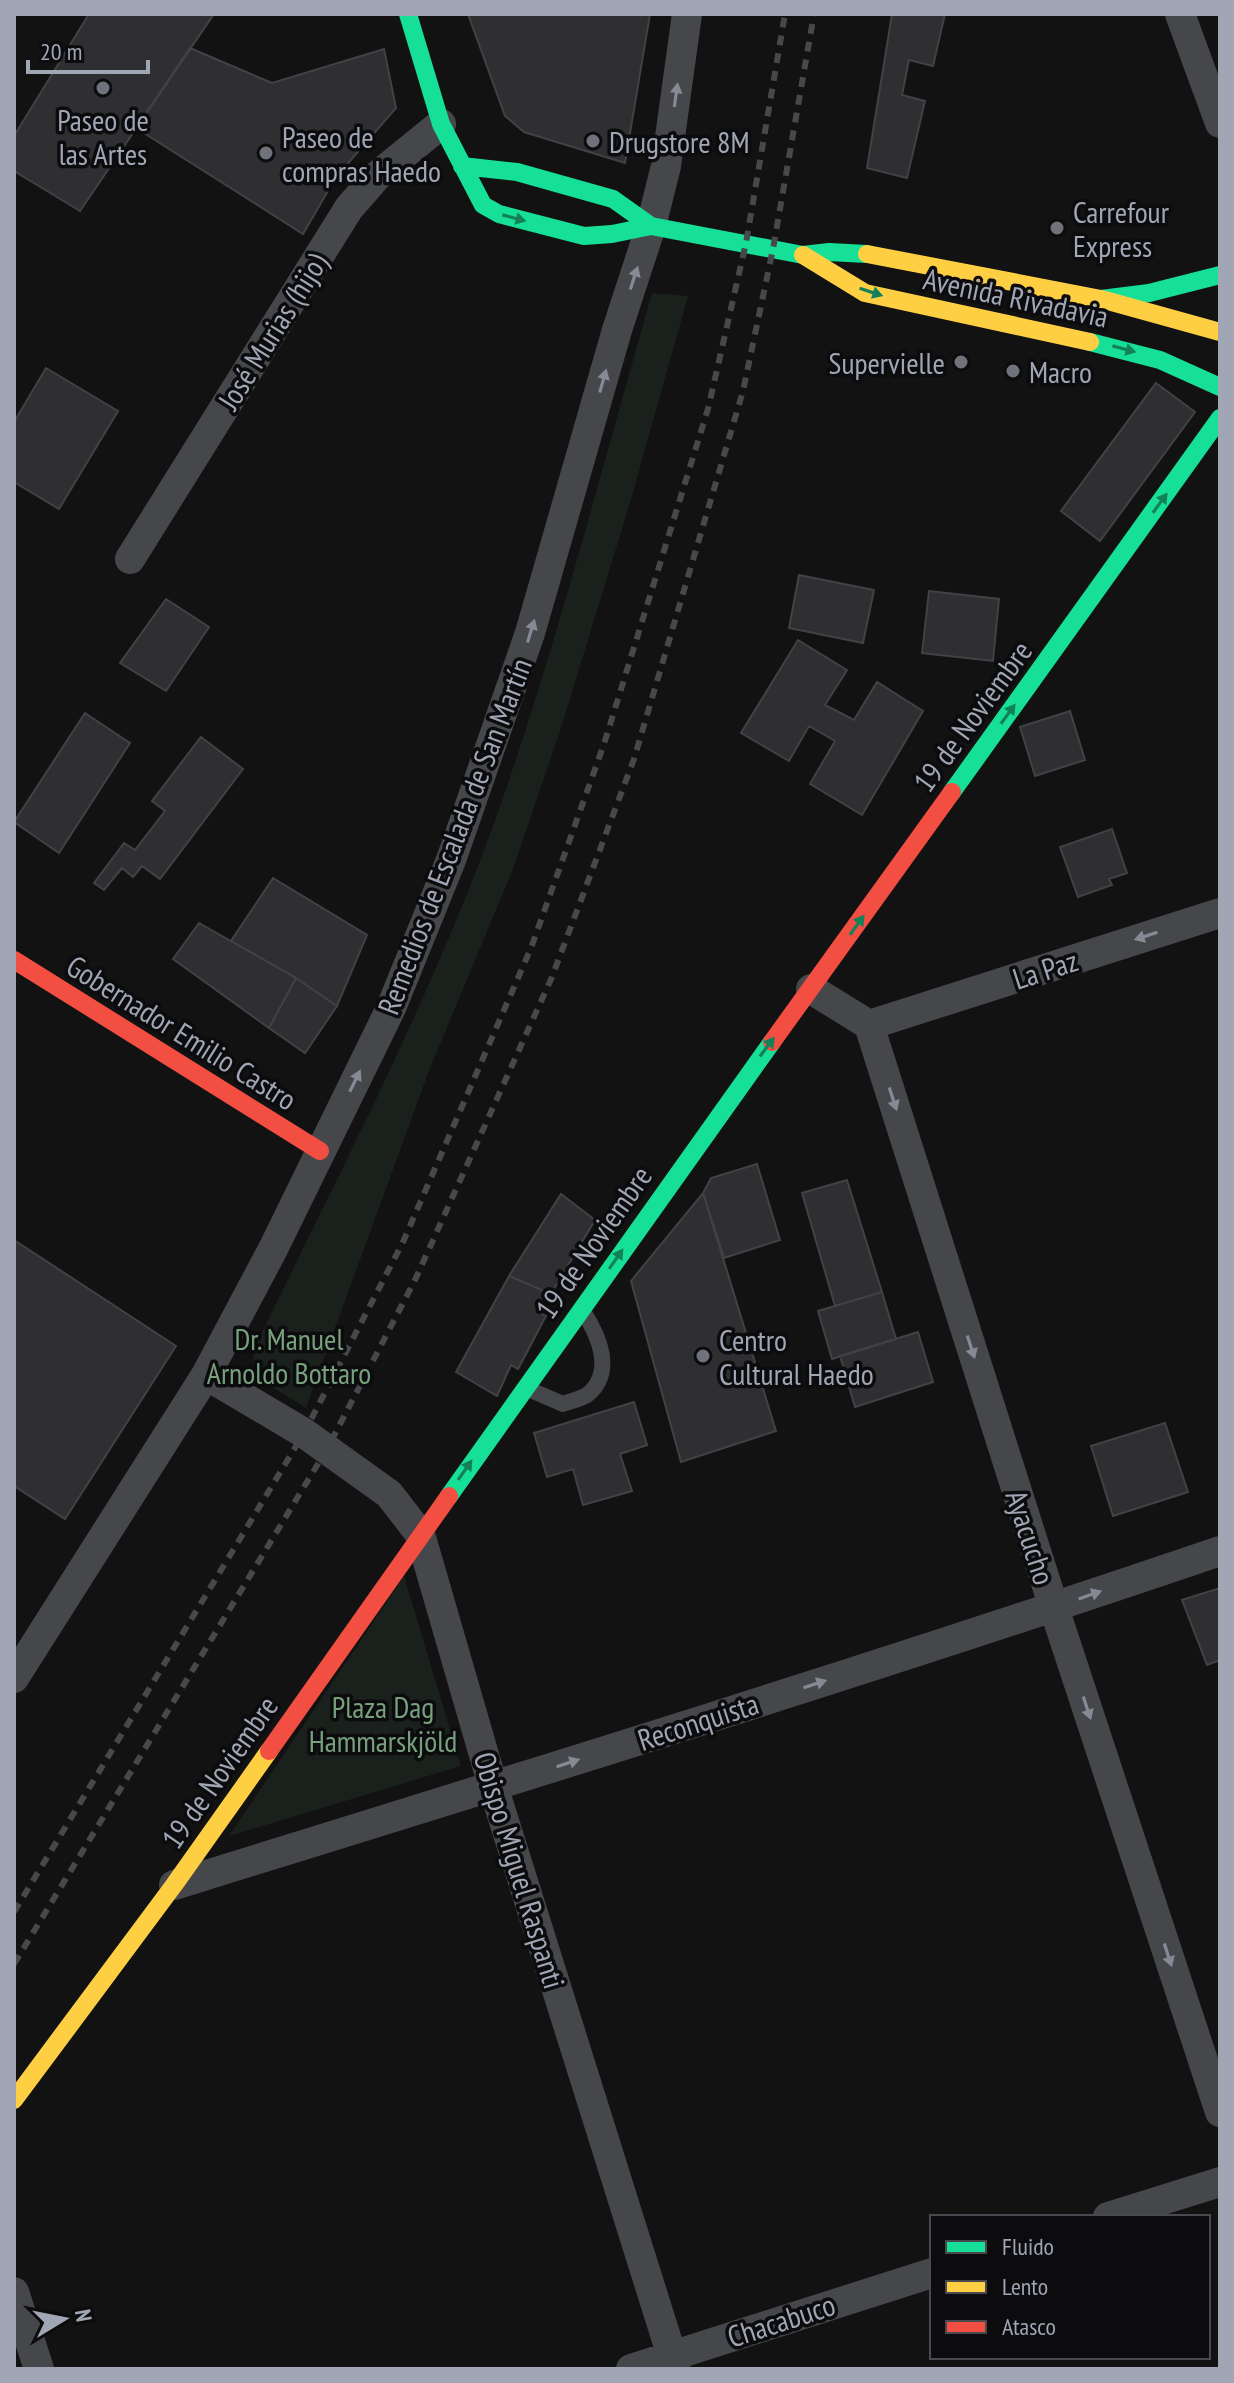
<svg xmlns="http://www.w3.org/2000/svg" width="1234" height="2383" viewBox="0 0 1234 2383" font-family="'PT Sans Narrow',sans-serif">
<rect width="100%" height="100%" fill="#121212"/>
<path fill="#1a211c" d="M652,293L688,296L632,496L561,728L513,869L430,1068L306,1408L253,1375L254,1349C339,1173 431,999 497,815C557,644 602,468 652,293Z
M404,1576L461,1766L229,1836Z"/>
<path fill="#2f2f31" stroke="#404246" stroke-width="2" d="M89,14H214L80,211L14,171V136Z
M468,14H650L625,163L524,132L505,116Z
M892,14H945L933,66L909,60L902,95L925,101L907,178L867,168Z
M190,48L272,83L384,49L396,108L336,177L303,234L136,128Z
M46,368L118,411L59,509L14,482V422Z
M1156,383L1195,412L1100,541L1061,511Z
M799,575L874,590L863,643L789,628Z
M929,591L999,599L993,661L922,653Z
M166,599L209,627L166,691L120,663Z
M798,640L847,670L825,705L854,720L877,682L923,711L862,815L810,784L835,741L809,726L789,761L741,733Z
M1070,711L1085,760L1035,776L1020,727Z
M85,713L130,743L59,853L14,822Z
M201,737L243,769L160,879L142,866L133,877L122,868L104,890L94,883L124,843L135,850L165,811L152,801Z
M1112,829L1127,873L1109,879L1112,885L1078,897L1060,847Z
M273,878L367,935L337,1006L296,978L231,941Z
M199,923L296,978L269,1028L173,959Z
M296,978L337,1006L305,1053L269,1028Z
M757,1164L780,1240L724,1258L703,1193L711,1178Z
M847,1180L882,1292L835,1306L802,1193Z
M703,1193L776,1431L681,1462L631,1281Z
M561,1194L595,1220L551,1294L509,1276Z
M14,1240L176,1346L65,1519L14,1486Z
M509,1276L551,1294L540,1313L546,1316L518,1369L511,1365L497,1396L456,1372Z
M882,1292L896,1339L832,1359L818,1311Z
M918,1332L933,1382L855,1407L840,1356Z
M634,1402L647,1445L620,1454L632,1491L583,1505L573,1469L547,1477L534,1433Z
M1165,1423L1188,1492L1113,1516L1091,1446Z
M1220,1588V1660L1207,1665L1182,1600Z"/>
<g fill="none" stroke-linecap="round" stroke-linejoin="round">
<path stroke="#46474b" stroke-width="16" d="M526,1388L563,1404C570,1401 581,1399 587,1395C615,1373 599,1336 584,1313"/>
<path stroke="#46474b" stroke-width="30" d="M1180,14L1220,123
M130,559L349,208L377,176L441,124
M811,989L869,1025L1054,1608L1220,2112
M869,1025L1220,913
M206,1375L304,1433L389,1494L420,1534L493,1786L676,2369
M14,1678L206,1375L273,1249L391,1008L451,860L530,633L617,330L651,226L666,166L687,14
M174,1885C523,1777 873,1669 1220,1551
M1108,2217L1220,2182
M14,2292L39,2369
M631,2369L932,2273"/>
<path stroke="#16e098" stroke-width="18" d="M408,14L441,124L483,205L499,214L584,236L612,234L651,226L803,255L829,252L867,254
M462,166L517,172L613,199L651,226
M1101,299L1149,293L1220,275
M1090,342L1160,360L1220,387
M952,792L1220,418
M449,1496L772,1042"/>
<path stroke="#ffcf43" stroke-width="18" d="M867,254L1101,299L1220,332
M803,255L865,293L1090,342
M14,2100L174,1885L269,1751"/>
<path stroke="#f24e42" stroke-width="18" d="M14,960L320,1151
M772,1042L952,792
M269,1751L449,1496"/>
<path stroke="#46484b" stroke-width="6" stroke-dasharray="10 8" stroke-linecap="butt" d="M14,1912L304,1433L403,1242L531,948L604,744L708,409L746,243L785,14
M14,1964L327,1449L415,1280L552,977L634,759L743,391L773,249L814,14"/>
</g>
<defs><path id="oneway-solid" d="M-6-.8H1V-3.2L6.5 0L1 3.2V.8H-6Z" transform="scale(2)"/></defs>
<g fill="#868a94">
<use href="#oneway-solid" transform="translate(676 95) rotate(-82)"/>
<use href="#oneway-solid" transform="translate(634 278) rotate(-72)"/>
<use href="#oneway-solid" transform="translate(603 381) rotate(-74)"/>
<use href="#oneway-solid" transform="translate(531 631) rotate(-73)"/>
<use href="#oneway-solid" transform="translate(1146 936) rotate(162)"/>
<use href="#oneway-solid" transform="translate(355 1081) rotate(-64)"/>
<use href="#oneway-solid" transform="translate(893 1099) rotate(72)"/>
<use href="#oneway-solid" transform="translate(971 1347) rotate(72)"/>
<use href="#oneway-solid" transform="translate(1090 1595) rotate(-19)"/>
<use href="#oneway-solid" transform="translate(815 1684) rotate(-18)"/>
<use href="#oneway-solid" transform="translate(1087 1708) rotate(72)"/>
<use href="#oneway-solid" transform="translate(568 1763) rotate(-18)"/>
<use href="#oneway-solid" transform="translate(1168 1955) rotate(72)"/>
</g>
<g fill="#12815a">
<use href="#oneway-solid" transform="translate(514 218) rotate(15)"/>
<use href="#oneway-solid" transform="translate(871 292) rotate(18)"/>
<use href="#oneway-solid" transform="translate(1124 349) rotate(15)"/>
<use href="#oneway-solid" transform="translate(1160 503) rotate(-54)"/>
<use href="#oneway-solid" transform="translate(1008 714) rotate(-54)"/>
<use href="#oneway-solid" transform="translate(857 925) rotate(-54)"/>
<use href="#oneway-solid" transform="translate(767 1047) rotate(-53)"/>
<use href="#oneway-solid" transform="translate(616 1259) rotate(-55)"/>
<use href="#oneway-solid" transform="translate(465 1470) rotate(-55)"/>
</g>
<g fill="#6f727b" stroke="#0c0c0e" stroke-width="3">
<circle cx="103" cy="88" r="8"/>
<circle cx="593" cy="141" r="8"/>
<circle cx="266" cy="153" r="8"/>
<circle cx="1057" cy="228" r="8"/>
<circle cx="961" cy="362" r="8"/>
<circle cx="1013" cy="371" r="8"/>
<circle cx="703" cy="1356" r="8"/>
</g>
<g text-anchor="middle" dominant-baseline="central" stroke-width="7" stroke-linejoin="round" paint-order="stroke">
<g font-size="30" fill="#a1a6b4" stroke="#0c0c0e" text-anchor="start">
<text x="103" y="119" text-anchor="middle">Paseo de<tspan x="103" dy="34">las Artes</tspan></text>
<text x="282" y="136">Paseo de<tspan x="282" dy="34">compras Haedo</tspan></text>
<text x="609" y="141">Drugstore 8M</text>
<text x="1073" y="211">Carrefour<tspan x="1073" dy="34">Express</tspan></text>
<text x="945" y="362" text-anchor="end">Supervielle</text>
<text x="1029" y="371">Macro</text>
<text x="719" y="1339">Centro<tspan x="719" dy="34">Cultural Haedo</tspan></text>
</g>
<g font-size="30" fill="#a1a6b4" stroke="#0c0c0e">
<text transform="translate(1016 297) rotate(12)">Avenida Rivadavia</text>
<text transform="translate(272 331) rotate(-58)">José Murias (hijo)</text>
<text transform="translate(972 716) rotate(-54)">19 de Noviembre</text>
<text transform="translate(454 836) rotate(-69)">Remedios de Escalada de San Martín</text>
<text transform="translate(1045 969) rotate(-18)">La Paz</text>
<text transform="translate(182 1032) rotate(32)">Gobernador Emilio Castro</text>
<text transform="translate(593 1242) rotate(-55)">19 de Noviembre</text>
<text transform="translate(1031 1537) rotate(72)">Ayacucho</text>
<text transform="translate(698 1721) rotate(-18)">Reconquista</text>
<text transform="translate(219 1772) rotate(-55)">19 de Noviembre</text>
<text transform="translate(520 1870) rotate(73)">Obispo Miguel Raspanti</text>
<text transform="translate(781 2320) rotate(-18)">Chacabuco</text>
</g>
<g font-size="30" fill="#77a17d" stroke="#0c0c0e">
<text x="289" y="1338">Dr. Manuel<tspan x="289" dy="34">Arnoldo Bottaro</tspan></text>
<text x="383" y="1706">Plaza Dag<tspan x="383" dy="34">Hammarskjöld</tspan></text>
</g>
</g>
<rect width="1234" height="2383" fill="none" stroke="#a1a6b4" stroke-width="32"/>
<rect x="930" y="2215" width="280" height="144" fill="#0c0c0e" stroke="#484a50" stroke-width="2"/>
<rect x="946" y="2241" width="40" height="12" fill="#16e098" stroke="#484a50" stroke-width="2"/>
<text x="1002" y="2255" font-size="24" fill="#a1a6b4">Fluido</text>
<rect x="946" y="2281" width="40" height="12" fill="#ffcf43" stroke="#484a50" stroke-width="2"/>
<text x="1002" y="2295" font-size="24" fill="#a1a6b4">Lento</text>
<rect x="946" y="2321" width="40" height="12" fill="#f24e42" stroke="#484a50" stroke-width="2"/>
<text x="1002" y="2335" font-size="24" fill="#a1a6b4">Atasco</text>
<g transform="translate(64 2319) rotate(80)" stroke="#0c0c0e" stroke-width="6" paint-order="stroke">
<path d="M0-6L14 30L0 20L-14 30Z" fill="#a1a6b4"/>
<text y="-12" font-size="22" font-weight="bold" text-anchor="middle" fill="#a1a6b4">N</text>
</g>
<path d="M28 60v12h120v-12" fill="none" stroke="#a1a6b4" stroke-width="4"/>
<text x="40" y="60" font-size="24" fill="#a1a6b4" stroke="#0c0c0e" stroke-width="6" paint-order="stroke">20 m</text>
</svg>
